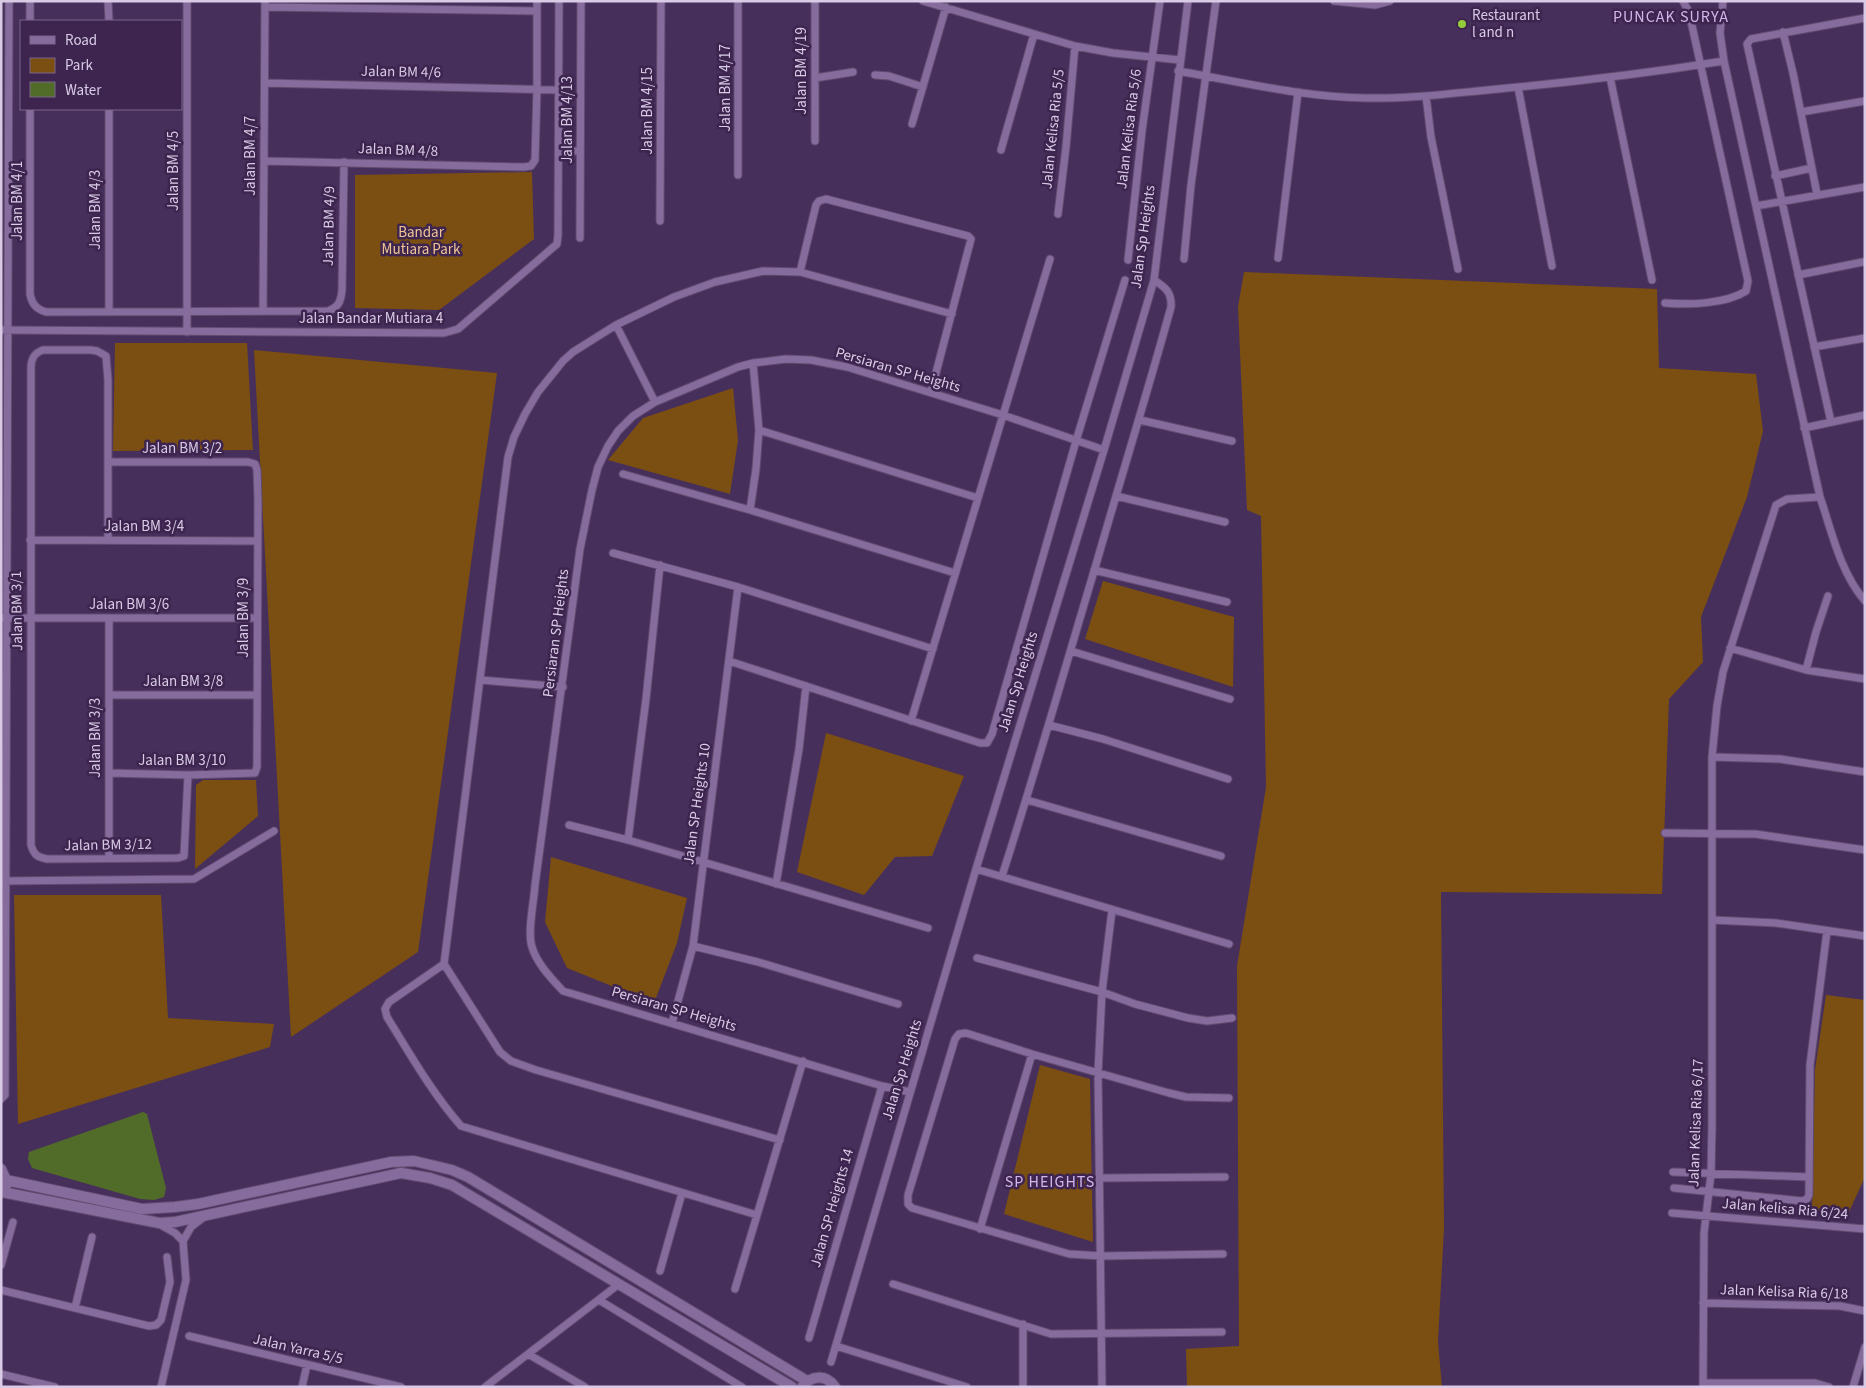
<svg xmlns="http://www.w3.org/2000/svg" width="1866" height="1388" viewBox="0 0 1866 1388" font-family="'Source Sans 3',sans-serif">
<rect width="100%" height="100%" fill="#472f5b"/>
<path fill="#7b4f12" d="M532,172L534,239L439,310L355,308V175Z
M1244,272L1657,289L1659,368L1756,374L1763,431L1747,497L1701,617L1703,662L1669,699L1662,894L1441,892L1444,1228L1438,1342L1442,1387H1187L1186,1349L1239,1346L1237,966L1266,787L1261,516L1247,510L1238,307Z
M115,343H247L253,450L113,451Z
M254,350L497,373L418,952L291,1037Z
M733,388L738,440L730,494L608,460L643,418Z
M1103,581L1234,617L1233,687L1085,639Z
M826,733L964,776L932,856L895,857L864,895L797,872Z
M203,780H256L258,816L195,869L196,785Z
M551,857L687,898L677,943L654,1003L567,968L545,922Z
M14,895H161L168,1018L274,1024L270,1047L18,1124Z
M1826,995L1865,1000V1177L1848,1214L1812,1210L1815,1070Z
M1040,1065L1090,1079L1093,1242L1004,1214Z"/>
<path fill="#506c28" d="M143,1112L147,1114L166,1188L164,1197L154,1200L140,1199L32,1168L28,1159L29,1152Z"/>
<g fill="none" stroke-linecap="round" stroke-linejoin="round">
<defs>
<path id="street" d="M30,1V21
M108,1L109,21
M187,1V332
M738,1V175
M815,1V141
M923,1L1075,46L1113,53L1180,60
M1334,1L1375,5L1390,1
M1723,1L1720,33L1724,61L1820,497C1832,532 1840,572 1865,601
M265,7L537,11
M1783,32L1793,73L1817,194
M1178,71C1241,82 1302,97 1366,98C1410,99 1454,93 1498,89C1574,82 1649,73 1724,61
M875,75L889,76L923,87
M1610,77L1652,280
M815,78L853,72
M265,83L559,90
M1518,87L1552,266
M1426,96L1431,137L1458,269
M30,109V294C32,304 36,309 46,312L328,311C339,307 341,301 342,290L344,162
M109,109V312
M1801,112L1865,101
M912,124L946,7
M1001,150L1034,34
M559,151H580
M264,161L524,167L531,166L535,160L537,89V1
M1775,176L1812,168
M1756,206L1865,187
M1058,214L1066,147L1075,46
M660,221L661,1
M580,238L581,1
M1278,258L1298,92
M1184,259L1191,185L1216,1
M1128,260L1142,131L1160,1
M800,272L816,205L819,201L826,199L968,236L971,239L931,392
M1798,275L1863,262
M1665,303C1689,305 1726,304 1746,291L1748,281L1689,12L1683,1
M263,310L265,1
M616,325L655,402
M1,330L444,333L458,329L557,244L558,235L559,1
M1814,347L1865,338
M1140,420L1232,441
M1831,422L1747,44L1751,39L1865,18
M1804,428L1865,415
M759,430L978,498
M108,462H248L255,464L257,470L258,501L257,767L255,773L188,775L109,773
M623,474L750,510L955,573
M1116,496L1225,522
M750,510L756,469L759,430L753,363
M30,540L257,541
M108,540V380L106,356L97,351L91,350H43C34,353 31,359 31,368V845C34,855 37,857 47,859L178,858L184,856L188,775
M613,553L738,587L933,649
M1094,570L1227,602
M1,618H257
M109,618V858
M1730,648L1806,670L1865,679
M1071,651L1230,699
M729,661L980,743H987L992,734L1076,441L1125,280
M1806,670L1816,632L1828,596
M481,680L563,687
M109,695H257
M911,721L1050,259
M1049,725L1103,739L1228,779
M1712,757L1780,759L1865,772
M1027,800L1221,856
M569,825L628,840L928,928
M1665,833L1755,834L1865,850
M628,840L646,699L660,565
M976,869L1229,944
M1002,876C1035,774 1064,671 1095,568C1120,481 1147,394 1171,307C1172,292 1165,287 1154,280
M1,881L194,879L274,831
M776,884L799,749L806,686
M1713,920L1776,923L1865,936
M693,946L758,962L898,1004
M977,958L1102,992L1135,1004L1188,1018L1207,1021L1232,1018
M444,964L389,1002L385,1009L387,1017C410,1054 432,1093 461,1126L757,1215
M672,1023L693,946L738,587
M910,1092L882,1086L563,991C552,979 537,964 532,947C527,932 534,902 535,885L580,549L592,490L598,467L608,446L618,431L633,416L655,402L738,367L753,363L786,359L811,360L847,367L1003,415L1104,450
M1,1099L5,1095V1091C8,728 6,364 9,1
M780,1140L536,1070L511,1061L500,1052L444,964L508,457L514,437L525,414L538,392L563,361L573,352L616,325L674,297L715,282L763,271L800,272L952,314
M1673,1172L1809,1177
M1100,1178L1225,1177
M1674,1188L1802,1201L1807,1199L1809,1195L1810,1065L1827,931
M1672,1213L1865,1229
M159,1224L175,1233L183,1241
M980,1229L1032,1054
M1223,1254L1101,1256L1069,1254L912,1208L908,1204V1195L955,1039L959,1034L966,1033L1032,1054L1169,1093L1186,1097L1229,1098
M1,1265L13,1222
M660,1271L682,1193
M893,1284L1051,1334L1222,1332
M735,1289L803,1061
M1,1290L149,1326L156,1325L161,1320L170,1282L167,1257
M599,1300L742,1387
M1703,1303L1840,1306L1865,1311
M75,1308L92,1237
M189,1336L401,1387
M809,1338L882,1086
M836,1346L967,1387
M528,1354L585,1387
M831,1362L976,869L1104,450L1154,280L1188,1
M1,1374L55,1387
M1703,1383H1815L1829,1387
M161,1387L186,1280L183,1241L191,1227L204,1217
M302,1387L307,1365
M485,1387L619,1284
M1023,1387V1324
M1102,1387L1098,1073L1102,992L1112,910
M1703,1387L1704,1233L1711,1174L1712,1126V757L1717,706L1723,672L1776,505L1787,499L1820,497
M1853,1387L1865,1347"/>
<path id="secondary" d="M1,1169L6,1180V1186
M6,1180L142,1209L175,1207L198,1204L391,1162L414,1161L452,1170L468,1177L807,1381
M2,1192L159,1223L175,1222L401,1173L430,1178L452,1185L792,1387
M802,1387C811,1375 826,1374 835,1387"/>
</defs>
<use href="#street" stroke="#614c71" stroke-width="9"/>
<use href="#secondary" stroke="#614c71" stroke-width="12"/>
<use href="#street" stroke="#866c9c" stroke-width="7"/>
<use href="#secondary" stroke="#866c9c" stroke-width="10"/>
</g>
<circle fill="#94cc3c" stroke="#3d254f" stroke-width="2" cx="1462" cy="24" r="5"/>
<g text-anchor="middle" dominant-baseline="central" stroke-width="5" stroke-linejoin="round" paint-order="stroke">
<g font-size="15" fill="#d9cbe6" stroke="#3d254f" text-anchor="start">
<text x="1472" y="15">Restaurant<tspan x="1472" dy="17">l and n</tspan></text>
</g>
<g font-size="15" fill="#d9cbe6" stroke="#3d254f">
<text transform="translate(801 71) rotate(-90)">Jalan BM 4/19</text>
<text transform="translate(401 72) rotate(1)">Jalan BM 4/6</text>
<text transform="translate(725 88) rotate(-90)">Jalan BM 4/17</text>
<text transform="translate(647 111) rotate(-90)">Jalan BM 4/15</text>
<text transform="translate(567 120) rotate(-90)">Jalan BM 4/13</text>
<text transform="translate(1053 129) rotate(-84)">Jalan Kelisa Ria 5/5</text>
<text transform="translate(1129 129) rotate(-83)">Jalan Kelisa Ria 5/6</text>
<text transform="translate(398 150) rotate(2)">Jalan BM 4/8</text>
<text transform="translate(250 156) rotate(-90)">Jalan BM 4/7</text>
<text transform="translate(173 171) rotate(-90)">Jalan BM 4/5</text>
<text transform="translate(17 201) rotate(-90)">Jalan BM 4/1</text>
<text transform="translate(95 210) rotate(-90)">Jalan BM 4/3</text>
<text transform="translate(329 226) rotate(-89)">Jalan BM 4/9</text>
<text transform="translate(1143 237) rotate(-82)">Jalan Sp Heights</text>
<text x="371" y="318">Jalan Bandar Mutiara 4</text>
<text transform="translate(898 370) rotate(16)">Persiaran SP Heights</text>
<text x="182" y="448">Jalan BM 3/2</text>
<text x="144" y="526">Jalan BM 3/4</text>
<text x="129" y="604">Jalan BM 3/6</text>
<text transform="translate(17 611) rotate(-91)">Jalan BM 3/1</text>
<text transform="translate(243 618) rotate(-90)">Jalan BM 3/9</text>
<text transform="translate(556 633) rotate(-83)">Persiaran SP Heights</text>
<text x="183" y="681">Jalan BM 3/8</text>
<text transform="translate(1018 682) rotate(-73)">Jalan Sp Heights</text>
<text transform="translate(95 738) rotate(-90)">Jalan BM 3/3</text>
<text x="182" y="760">Jalan BM 3/10</text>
<text transform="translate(697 804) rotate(-82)">Jalan SP Heights 10</text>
<text transform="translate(108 845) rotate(-1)">Jalan BM 3/12</text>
<text transform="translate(674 1009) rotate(16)">Persiaran SP Heights</text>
<text transform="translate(902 1070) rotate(-73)">Jalan Sp Heights</text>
<text transform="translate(1696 1123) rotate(-88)">Jalan Kelisa Ria 6/17</text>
<text transform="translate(832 1208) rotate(-74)">Jalan SP Heights 14</text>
<text transform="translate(1785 1209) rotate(5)">Jalan kelisa Ria 6/24</text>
<text transform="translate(1784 1292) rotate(2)">Jalan Kelisa Ria 6/18</text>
<text transform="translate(298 1349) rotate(13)">Jalan Yarra 5/5</text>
</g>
<g font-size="15" fill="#efc495" stroke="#3d254f">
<text x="421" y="232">Bandar<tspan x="421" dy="17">Mutiara Park</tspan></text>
</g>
<g font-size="16" letter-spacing="1" fill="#d2b6eb" stroke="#3d254f">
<text x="1671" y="17">PUNCAK SURYA</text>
<text x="1050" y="1182">SP HEIGHTS</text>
</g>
</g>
<rect width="1866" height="1388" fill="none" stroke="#d9cbe6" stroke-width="5"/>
<rect x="20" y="20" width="162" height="90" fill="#3d254f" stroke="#7b678b"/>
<rect x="30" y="36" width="25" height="8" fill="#866c9c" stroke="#7b678b"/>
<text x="65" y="45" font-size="15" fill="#d9cbe6">Road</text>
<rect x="30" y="58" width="25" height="15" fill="#7b4f12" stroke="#7b678b"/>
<text x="65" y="70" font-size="15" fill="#d9cbe6">Park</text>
<rect x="30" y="82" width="25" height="15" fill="#506c28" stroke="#7b678b"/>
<text x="65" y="95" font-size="15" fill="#d9cbe6">Water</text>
</svg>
